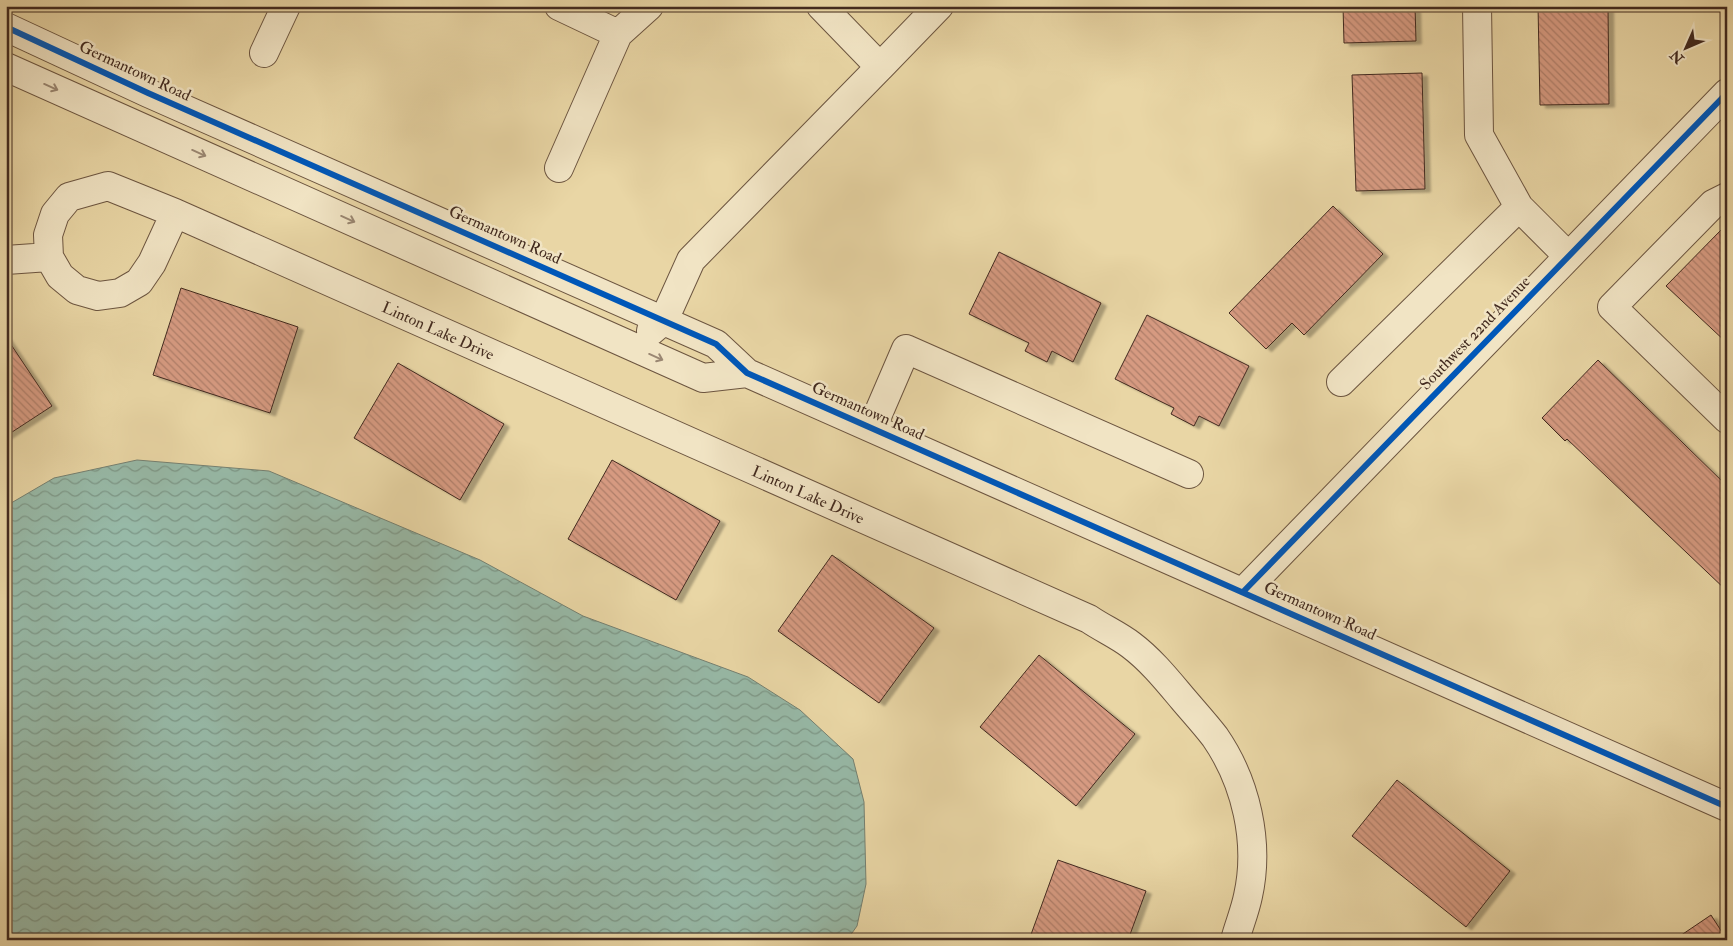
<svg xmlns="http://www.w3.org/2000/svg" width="1733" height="946" viewBox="0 0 1733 946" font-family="'IM FELL Double Pica',serif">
<defs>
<pattern id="water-waves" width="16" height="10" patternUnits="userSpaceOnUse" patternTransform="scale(1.25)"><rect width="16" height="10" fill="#97b9a7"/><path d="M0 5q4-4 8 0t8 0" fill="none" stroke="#7d9787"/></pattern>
<pattern id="building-back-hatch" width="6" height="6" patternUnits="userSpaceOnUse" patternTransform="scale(1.25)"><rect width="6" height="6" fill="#d69a81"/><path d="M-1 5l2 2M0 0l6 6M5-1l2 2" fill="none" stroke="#af7e69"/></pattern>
<filter id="shadow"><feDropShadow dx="5.5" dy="3" stdDeviation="1" flood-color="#0004"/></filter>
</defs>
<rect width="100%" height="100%" fill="#e9d6a5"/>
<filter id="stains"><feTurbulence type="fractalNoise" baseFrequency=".004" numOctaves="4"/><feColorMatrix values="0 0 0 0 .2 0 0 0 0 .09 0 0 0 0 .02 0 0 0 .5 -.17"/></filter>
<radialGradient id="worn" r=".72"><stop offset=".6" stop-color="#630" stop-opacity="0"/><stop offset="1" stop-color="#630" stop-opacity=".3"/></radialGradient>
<path fill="url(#water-waves)" stroke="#758071" d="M137,460L269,471L480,560L583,616L748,677L800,710L853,759L864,802L866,884L857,926L847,940H6V506L54,478Z"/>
<path fill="url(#building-back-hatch)" stroke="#422a1f" filter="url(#shadow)" d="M1343,6H1415L1416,41L1344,43Z
M1538,6H1608L1609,104L1540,105Z
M1422,73L1425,189L1356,191L1352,75Z
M1333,206L1383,254L1304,335L1292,323L1266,349L1229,313Z
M1722,229L1727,234V343L1666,286Z
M999,252L1101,303L1073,362L1052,351L1047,362L1025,351L1029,343L969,314Z
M181,288L298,327L270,413L153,375Z
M1147,315L1249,366L1219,426L1199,416L1194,426L1171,414L1174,408L1115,379Z
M6,337L52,406L6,436Z
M1598,360L1727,486V591L1567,439L1565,441L1542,418Z
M398,363L504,424L460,500L354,438Z
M612,460L720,521L676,600L568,539Z
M832,555L934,628L879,703L778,631Z
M1039,655L1135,734L1076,806L980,727Z
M1397,780L1510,871L1466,927L1352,836Z
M1058,860L1146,891L1128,940H1029Z
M1711,915L1727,940H1674Z"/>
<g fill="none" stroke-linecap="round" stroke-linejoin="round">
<defs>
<path id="minor" d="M559,6L618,34L649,6
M1477,6L1479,135L1519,207L1568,256
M6,27L148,93L716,344L747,373L1727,807
M264,53L286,6
M6,67L703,378L747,373
M880,67L939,6
M559,168L618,34
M1727,197L1713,204L1612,307L1727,419
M175,213L152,263L139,282L120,293L98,296L77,290L60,276L49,257L48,235L55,214L69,197L108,186L175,213L1089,619C1102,628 1118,635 1131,645C1151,660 1167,680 1183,699C1194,712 1205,724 1215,737C1246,782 1260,842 1248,896C1245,911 1239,925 1235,940
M6,260L49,257
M651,331L664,320L691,260L880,67L821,6
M1341,382L1519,207
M872,428L906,349L1189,474
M1243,592L1727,93"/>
</defs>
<use href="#minor" stroke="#6c5540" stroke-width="30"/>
<use href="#minor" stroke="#f1e4c4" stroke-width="28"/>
<defs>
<path id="cycleway" d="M6,27L148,93L716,344L747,373L1727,807
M1243,592L1727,93"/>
</defs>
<use href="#cycleway" stroke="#f1e4c4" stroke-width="9"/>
<use href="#cycleway" stroke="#0057b8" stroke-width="6"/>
</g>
<defs><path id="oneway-shaft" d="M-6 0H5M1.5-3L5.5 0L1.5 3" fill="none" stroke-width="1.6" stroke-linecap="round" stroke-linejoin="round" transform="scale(1.25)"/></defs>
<g stroke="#9a8772">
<use href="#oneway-shaft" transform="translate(51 87) rotate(24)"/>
<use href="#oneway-shaft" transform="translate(199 153) rotate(24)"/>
<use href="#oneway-shaft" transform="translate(348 219) rotate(24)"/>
<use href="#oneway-shaft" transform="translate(656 357) rotate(24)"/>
</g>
<g text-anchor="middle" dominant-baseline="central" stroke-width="5" stroke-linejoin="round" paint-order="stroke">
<g font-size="16" fill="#422a1f" stroke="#f1e4c4">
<text transform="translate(135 71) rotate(25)">Germantown Road</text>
<text transform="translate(505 235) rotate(24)">Germantown Road</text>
<text transform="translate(438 331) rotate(24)">Linton Lake Drive</text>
<text transform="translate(1475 333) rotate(-46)">Southwest 22nd Avenue</text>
<text transform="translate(868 411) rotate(24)">Germantown Road</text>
<text transform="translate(808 495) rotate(24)">Linton Lake Drive</text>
<text transform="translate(1320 611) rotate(24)">Germantown Road</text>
</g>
</g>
<rect width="1733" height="946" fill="none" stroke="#e9d6a5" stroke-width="25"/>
<rect x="8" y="8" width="1718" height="931" fill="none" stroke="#422a1f" stroke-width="2.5"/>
<rect x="12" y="12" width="1708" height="921" fill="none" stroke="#422a1f"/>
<g transform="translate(1686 48) rotate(225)" stroke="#f1e4c4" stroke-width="4" paint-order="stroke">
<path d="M0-4L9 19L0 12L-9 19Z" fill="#422a1f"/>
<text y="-8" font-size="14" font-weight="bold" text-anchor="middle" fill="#422a1f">N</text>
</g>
<rect width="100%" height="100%" filter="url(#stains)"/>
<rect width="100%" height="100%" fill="url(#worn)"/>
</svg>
